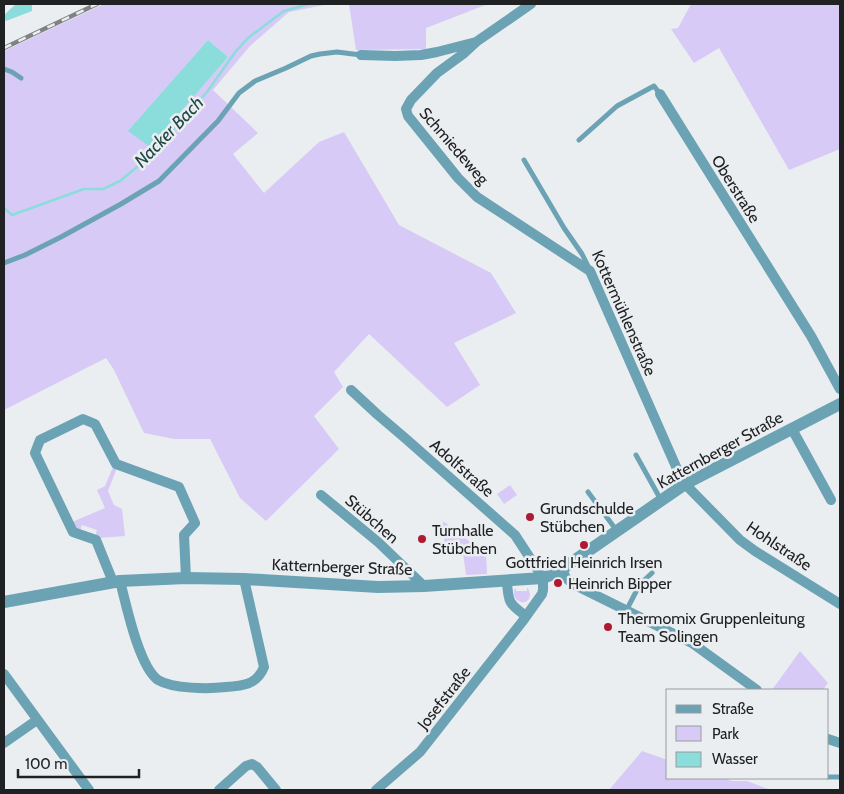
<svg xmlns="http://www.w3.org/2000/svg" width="844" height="794" viewBox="0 0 844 794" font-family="Cabin,sans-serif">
<rect width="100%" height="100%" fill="#ebeef1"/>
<path fill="#d8caf6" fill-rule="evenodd" d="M104,4H329L289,12L250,46L213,90L258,133L233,154L264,193L319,142L344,132L399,225L491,273L516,313L454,343L480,385L447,407L369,334L334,372L343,387L314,416L339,449L266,521L240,498L210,439H174L144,433L114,370L106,358L4,410V51ZM208,40L228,57L150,146L129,131Z
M349,4H488L426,28V49L356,50Z
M691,4H840V37L839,38L840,40V149L789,170L719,48L694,63L671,29L678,28Z
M113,467L117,468L108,491L114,505L122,509L125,536L99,538L95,537L97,530L82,525L80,531L75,528L72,522L105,508L97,490L105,486Z
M510,485L517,495L504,504L497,494Z
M443,521L486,554L487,574L466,575L463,553H445Z
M527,587C536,600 522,609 514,596V590L516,588V591H527Z
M800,651L828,683L823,690H772Z
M642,751L668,760V778H723L732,781H747L771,790H609Z"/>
<path fill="#8addda" d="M16,4H32V11L6,21L4,19V15Z
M208,40L228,57L150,147L128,131Z"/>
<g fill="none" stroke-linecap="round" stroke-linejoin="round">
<path stroke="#8addda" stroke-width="2.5" d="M150,147L151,155
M4,208L12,215L84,189H103L120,181L148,158L207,92L236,51L248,38L284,11L309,4"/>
<path stroke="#6ba3b4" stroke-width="5" d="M4,69L12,72L21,78
M579,140L617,106L654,86L660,94
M524,160L564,228L582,254L589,268
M4,263L25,255L61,237L121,204L159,181L218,121L239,93L255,81L286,68L311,56L320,54L337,52L361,55
M636,455L661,500
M588,492L617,531
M626,611L640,584L652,573
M828,777H840"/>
<path stroke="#6ba3b4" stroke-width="10" d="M476,42L463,54L437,73L411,100L406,109L408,116L458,178L477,197L590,271L681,478L685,484L740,540L755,551L840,604
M361,55L395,56L421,55L437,52L476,42L531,4
M660,94L811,336L840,389
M351,390L378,415L405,438L515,535L543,578V590L542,594L522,622L420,752L376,790
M792,429L831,500
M321,495L378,542L424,586
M562,569L566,578L573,584L692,643L757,690
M120,581C126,604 139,667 158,680C173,689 209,689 226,687C242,686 257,685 264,667L244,579
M507,581C508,602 509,604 526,616
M113,582L96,540L73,532L35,453L40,440L83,419L95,424L116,464L179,487L195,523L184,535L186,578
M4,674L89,790
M828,739L840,743
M4,743L37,720
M219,790L246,766L252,764L257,767L276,790"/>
<path stroke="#6ba3b4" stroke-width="12" d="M4,602L120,581L186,578L244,579L378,587L424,586L543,578L556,573L562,569L685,484L840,404"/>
<defs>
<path id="rail" d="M4,48L97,4"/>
</defs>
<use href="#rail" stroke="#808283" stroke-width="4.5"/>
<use href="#rail" stroke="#ebeef1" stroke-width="2.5" stroke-dasharray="8" stroke-linecap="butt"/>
</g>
<g fill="#ae1a31" stroke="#ebeef1" stroke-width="2">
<circle cx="530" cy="517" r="5"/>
<circle cx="422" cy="539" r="5"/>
<circle cx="584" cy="545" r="5"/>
<circle cx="558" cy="583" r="5"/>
<circle cx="608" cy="627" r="5"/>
</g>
<g text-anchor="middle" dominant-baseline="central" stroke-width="5" stroke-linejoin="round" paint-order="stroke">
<g font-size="16" fill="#202122" stroke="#ebeef1">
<text transform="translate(454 146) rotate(49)">Schmiedeweg</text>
<text transform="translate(736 189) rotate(58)">Oberstraße</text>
<text transform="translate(624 313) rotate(66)">Kottermühlenstraße</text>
<text transform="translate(720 450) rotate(-29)">Katternberger Straße</text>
<text transform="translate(462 468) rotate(41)">Adolfstraße</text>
<text transform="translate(372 519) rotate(41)">Stübchen</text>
<text transform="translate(779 546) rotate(34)">Hohlstraße</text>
<text transform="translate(342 567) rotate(2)">Katternberger Straße</text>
<text transform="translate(444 698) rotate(-52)">Josefstraße</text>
</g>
<g font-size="16" fill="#202122" stroke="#ebeef1" text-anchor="start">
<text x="540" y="508">Grundschulde<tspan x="540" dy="18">Stübchen</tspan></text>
<text x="432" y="530">Turnhalle<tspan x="432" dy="18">Stübchen</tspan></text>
<text x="584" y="562" text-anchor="middle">Gottfried Heinrich Irsen</text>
<text x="568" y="583">Heinrich Bipper</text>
<text x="618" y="618">Thermomix Gruppenleitung<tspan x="618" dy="18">Team Solingen</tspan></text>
</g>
<g font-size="18" font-style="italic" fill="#214847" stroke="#ebeef1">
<text transform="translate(169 132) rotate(-46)">Nacker Bach</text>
</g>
</g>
<rect width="844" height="794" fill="none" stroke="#202122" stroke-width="10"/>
<rect x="666" y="689" width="162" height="90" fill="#ebeef1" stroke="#9a9c9e"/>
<rect x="676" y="705" width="25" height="8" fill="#6ba3b4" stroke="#9a9c9e"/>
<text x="712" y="714" font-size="15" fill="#202122">Straße</text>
<rect x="676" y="726" width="25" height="15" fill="#d8caf6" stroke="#9a9c9e"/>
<text x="712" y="739" font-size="15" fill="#202122">Park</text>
<rect x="676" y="752" width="25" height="15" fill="#8addda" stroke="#9a9c9e"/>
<text x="712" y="764" font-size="15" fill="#202122">Wasser</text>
<path d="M18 769v8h121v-8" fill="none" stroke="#202122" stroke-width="2.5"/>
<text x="25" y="769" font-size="15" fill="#202122" stroke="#ebeef1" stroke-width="4" paint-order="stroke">100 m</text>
</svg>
